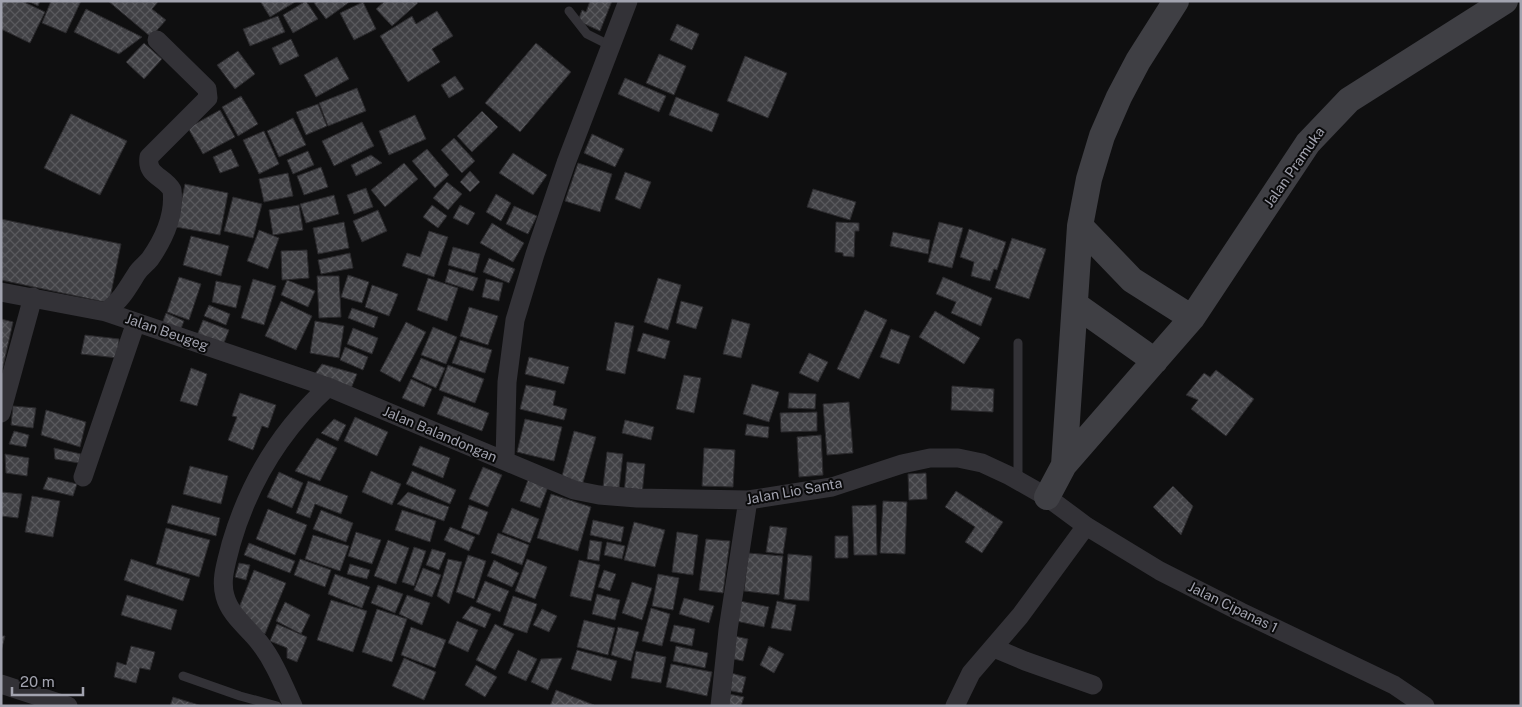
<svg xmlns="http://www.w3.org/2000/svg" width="1522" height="707" viewBox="0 0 1522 707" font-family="'Public Sans',sans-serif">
<defs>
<pattern id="building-cross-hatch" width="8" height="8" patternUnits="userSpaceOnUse" patternTransform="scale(1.25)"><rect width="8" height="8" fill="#414145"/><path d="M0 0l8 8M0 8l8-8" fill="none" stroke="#59595d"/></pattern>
</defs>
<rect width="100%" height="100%" fill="#0f0f10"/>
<path fill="url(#building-cross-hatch)" stroke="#2a292c" d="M1,1H22L45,12L30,43L1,29Z
M28,1H40L38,6Z
M51,1H81L66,33L42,23Z
M108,1H159L152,9L166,20L151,37Z
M260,1H297L270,17Z
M306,1L318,19L293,33L283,15Z
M317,1H351L326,19L314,3Z
M385,1H416L418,3L392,26L376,9Z
M590,1H612L600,31L578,21L582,10L586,12Z
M363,2L376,29L354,40L340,13Z
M86,9L142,37L119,54L74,32Z
M437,11L453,36L432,49L440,62L408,82L380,36L412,16L416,24Z
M278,16L285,32L250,46L243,29Z
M677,24L699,34L692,50L670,40Z
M291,39L299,56L280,65L272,48Z
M144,43L162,59L144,79L126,62Z
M536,43L571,72L520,132L485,103Z
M238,51L255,74L235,89L217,65Z
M659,54L686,66L674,95L646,83Z
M745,56L787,73L768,118L727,101Z
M337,57L349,79L316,97L304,75Z
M455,76L464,89L449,98L441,85Z
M625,78L666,96L659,112L618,94Z
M357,88L366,111L328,126L319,103Z
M241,96L258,124L238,136L222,107Z
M676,97L719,114L712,132L669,115Z
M318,104L327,126L306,135L296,112Z
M220,110L235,137L203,154L188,128Z
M482,111L498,127L472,152L457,136Z
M71,114L127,141L100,195L44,168Z
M415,115L426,139L389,155L379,131Z
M293,118L306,145L279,157L267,131Z
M362,122L374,146L334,166L322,141Z
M264,131L279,164L259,174L243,140Z
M592,134L624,149L615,167L584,153Z
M454,138L475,161L462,173L441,150Z
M231,149L239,166L220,173L213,157Z
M427,149L449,175L435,188L412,161Z
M308,151L314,165L293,174L287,160Z
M513,153L547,175L533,195L499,173Z
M371,155L382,163L356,176L351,165Z
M404,163L418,179L385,207L371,190Z
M578,163L612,174L600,212L565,201Z
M321,167L328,187L304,195L297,176Z
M470,171L480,182L470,192L460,182Z
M625,172L651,182L640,209L615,199Z
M288,173L293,196L264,202L259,179Z
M447,182L462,194L448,210L433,198Z
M185,184L228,193L220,235L176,227Z
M366,188L373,207L354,214L347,195Z
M813,189L856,202L850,220L807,207Z
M496,194L511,203L501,221L486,212Z
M334,195L339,214L306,223L300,204Z
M233,197L262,204L253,238L224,231Z
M299,205L303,230L273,235L269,210Z
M432,205L447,216L438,228L423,217Z
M460,205L475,213L468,225L453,218Z
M514,206L537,216L528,234L506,224Z
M378,210L387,231L362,242L353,221Z
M1,219L121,244L109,303L1,280Z
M344,222L349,248L318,254L313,228Z
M836,222L859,223V231H855L854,257L843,256V253L835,252Z
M939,222L963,228L952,268L928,262Z
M492,223L524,243L513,262L480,243Z
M969,229L1006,242L997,270L994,269L990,281L971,276L974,262L960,257Z
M259,230L279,238L268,269L247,261Z
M429,231L448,237L434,277L402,266L407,253L420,257Z
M893,232L930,240L928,254L890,246Z
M191,236L229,246L221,276L183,265Z
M1012,238L1046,249L1029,299L995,288Z
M453,247L480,254L475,273L448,265Z
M307,250L309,278L282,280L281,251Z
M350,253L353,268L321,274L318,260Z
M489,258L515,269L509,283L483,272Z
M449,269L478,278L473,291L445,282Z
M348,275L369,282L362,303L341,297Z
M317,276H339L341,317L319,318Z
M179,277L201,284L189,320L167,312Z
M943,277L992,298L981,326L951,313L956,302L936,294Z
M428,278L458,288L447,321L417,310Z
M658,278L681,285L668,330L644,322Z
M253,279L276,286L264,325L241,318Z
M486,279L503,283L499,301L482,297Z
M287,280L315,291L308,307L281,295Z
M216,281L241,286L236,308L212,302Z
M372,285L398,294L389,316L365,307Z
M281,301L312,316L296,350L265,336Z
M681,301L703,307L696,329L676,323Z
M209,305L230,314L226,325L204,316Z
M469,307L498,316L488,345L460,336Z
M352,308L378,317L374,328L348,318Z
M865,310L887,320L859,379L837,369Z
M935,311L980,338L964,364L919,337Z
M166,313L184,321L180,331L162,324Z
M1,319L13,322L1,376Z
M732,319L750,324L741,358L723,354Z
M203,320L229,330L222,348L196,338Z
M315,321L344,326L339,358L310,353Z
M406,322L426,332L400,382L380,371Z
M615,322L634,326L625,374L606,370Z
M433,327L457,337L446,364L421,355Z
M353,328L378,338L372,354L347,344Z
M891,329L910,336L899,364L880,357Z
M643,333L670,341L665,359L637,351Z
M85,335L119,339L118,358L81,354Z
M460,340L492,350L485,373L452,363Z
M345,347L368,357L363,370L340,360Z
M809,353L828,362L818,382L799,373Z
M529,357L569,367L564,384L525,374Z
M421,358L445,368L436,388L412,377Z
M322,364L357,374L350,391L312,378Z
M448,365L484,379L475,403L439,390Z
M191,368L207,374L197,406L180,401Z
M1216,370L1254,399L1226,436L1191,409L1198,400L1186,395L1204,373L1210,377Z
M684,375L701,378L694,413L676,409Z
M411,379L432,389L424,407L402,398Z
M752,384L779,392L769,422L743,414Z
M526,385L556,391L553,405L567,409L564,420L520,409Z
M952,386L994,389L993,412L951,410Z
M240,393L276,405L268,428L262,426L253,450L228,440L237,417L232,416Z
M789,393L816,394L815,409L788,408Z
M444,396L489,413L482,431L437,414Z
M849,402L853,453L827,455L823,404Z
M13,406L36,408L33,428L11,425Z
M46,410L86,422L80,447L41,435Z
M817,412V431L781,432L780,413Z
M355,417L388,432L377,456L344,441Z
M334,419L346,425L338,441L321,433Z
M525,419L562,427L554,461L517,452Z
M625,420L654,427L651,440L622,433Z
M747,424L769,427L768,438L745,435Z
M14,431L29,435L26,447L9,444Z
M574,431L596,437L582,486L561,480Z
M821,435L823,475L799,477L797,437Z
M317,438L337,448L320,481L295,471Z
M420,446L450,458L443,478L412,465Z
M54,448L81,454L79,463L55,459Z
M704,448L735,450L733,487L702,486Z
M607,452L623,454L619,489L603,487Z
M5,454L29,458L27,476L6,473Z
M627,462L645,464L642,495L624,494Z
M190,466L228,476L221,504L183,494Z
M483,467L502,475L488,507L469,499Z
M371,471L401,484L392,505L362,492Z
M412,471L456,490L450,504L406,484Z
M279,472L303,483L292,508L267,497Z
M926,473L927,499L909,500L908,474Z
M48,477L77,484L73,496L43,489Z
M528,480L548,487L540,508L520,501Z
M308,481L348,496L341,514L315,504L310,518L296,513Z
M1173,486L1193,506L1181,535L1153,507Z
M956,491L1003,522L982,553L965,542L975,527L945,507Z
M1,492L22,494L18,518L1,516Z
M408,492L449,507L444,521L397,504Z
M551,494L591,507L578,551L537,538Z
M32,496L60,501L53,537L25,532Z
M883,501L907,502L905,554L880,553Z
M172,505L220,518L216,536L167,523Z
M469,505L488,512L479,535L461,528Z
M876,505L877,555H854L852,506Z
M512,508L539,519L530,543L502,532Z
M268,509L307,525L295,555L256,539Z
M321,510L353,523L346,542L313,529Z
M402,510L436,521L430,542L395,530Z
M593,520L624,527L621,542L590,535Z
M634,522L665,530L655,567L624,560Z
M770,526L787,528L783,554L766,552Z
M450,527L475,537L469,551L444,540Z
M166,528L210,540L199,577L156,564Z
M356,532L381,540L372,564L348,556Z
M677,532L698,535L693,575L672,572Z
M498,533L529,545L522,565L491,553Z
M313,535L349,546L340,571L305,559Z
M835,536H848V558H835Z
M706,539L730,541L723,593L699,590Z
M388,540L409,548L396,584L374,576Z
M590,540L602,542L599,561L587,559Z
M607,542L625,546L622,559L604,555Z
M249,543L295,561L290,573L244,555Z
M414,547L426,551L414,586L402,582Z
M432,549L446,553L439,570L426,565Z
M748,553L783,556L779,595L744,591Z
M788,554L812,556L809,601L784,599Z
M468,555L486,561L474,599L456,592Z
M131,559L190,579L183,601L124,580Z
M300,559L331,570L325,587L294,575Z
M448,559L462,562L449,604L437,596Z
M527,559L547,567L535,599L515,591Z
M494,560L519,573L512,587L487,576Z
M579,560L600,565L591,601L570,596Z
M239,563L250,565L246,580L235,577Z
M350,564L370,570L367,579L347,574Z
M423,568L441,575L432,597L414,590Z
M254,570L286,583L265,634L248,626L238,610Z
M604,570L616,574L610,591L598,587Z
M335,574L370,587L362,608L328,594Z
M658,574L679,578L673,610L652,606Z
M485,581L509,591L500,612L476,602Z
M632,582L652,588L642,620L622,613Z
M378,585L403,594L395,613L371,603Z
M597,594L620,600L615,620L592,614Z
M127,595L177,610L171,630L121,615Z
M407,595L430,603L422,625L399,614Z
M513,596L537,604L527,633L503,625Z
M684,598L714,606L709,623L679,614Z
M331,600L367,611L353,652L317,640Z
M740,601L769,607L764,627L736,621Z
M777,601L796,605L791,631L771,628Z
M285,602L310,615L301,634L276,621Z
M471,606L491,614L485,628L462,618Z
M651,608L670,614L662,646L642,641Z
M377,609L407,619L392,662L362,652Z
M542,609L557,616L549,632L533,625Z
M584,620L615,628L608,655L577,647Z
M457,621L478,630L468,652L448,643Z
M277,624L307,637L297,662L287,658V648L270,641Z
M495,624L514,634L495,670L476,660Z
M674,625L695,629L692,646L670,641Z
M411,627L446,640L435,668L401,655Z
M618,627L639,632L631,661L611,655Z
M1,636H5L1,651Z
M734,636L748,639L743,661L729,658Z
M131,646L155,652L150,670L140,668L136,683L114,677L117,662L126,665Z
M676,646L708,653L705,668L673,661Z
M769,646L784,654L774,673L760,665Z
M518,650L537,659L526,681L508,673Z
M577,650L617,661L611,681L571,669Z
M636,651L666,657L661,683L631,678Z
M404,658L436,672L424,700L392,686Z
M562,658L548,690L531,682L541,659Z
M671,664L712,672L707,696L666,687Z
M476,665L497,677L485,697L465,685Z
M731,673L746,677L742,693L727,690Z
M556,690L594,705V706H550Z
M729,694L744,697L741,706H726Z
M173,697L202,706H170Z"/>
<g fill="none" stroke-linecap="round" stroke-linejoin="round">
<path stroke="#333237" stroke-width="9" d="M569,11L587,34L611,46
M1018,480V343
M183,676L240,696L277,706"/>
<path stroke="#333237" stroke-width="19" d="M1,292L106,312L328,387
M106,312C123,297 125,292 137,273C140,268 146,264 150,259C164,239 175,214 172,190C164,176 146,176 149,157L208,98L207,89L157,40
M1,413L33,297
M505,461L574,490L599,495L637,498L748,500L832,487L902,464L930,458H958L982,463L1010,476L1047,497L1086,526L1160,571L1241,612L1394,685L1425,706
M83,477L136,322
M994,648L1025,661L1093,685
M1,684L68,706
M293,706C283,684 274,661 259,642C247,627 230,615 225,596C220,579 227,561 231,544C249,482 281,430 328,387L505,461L507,382L515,320L535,254L566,163L628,1
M720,706L728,630L748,500
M955,706L971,673L1020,616L1086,526"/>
<path stroke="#3f3f44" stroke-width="26" d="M1176,1L1138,61L1119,97L1102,136L1089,179L1080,226L1064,465L1192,318L1308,143L1349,100L1505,1
M1080,226L1132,280L1192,318
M1076,305L1155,361
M1047,497L1064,465"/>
</g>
<g text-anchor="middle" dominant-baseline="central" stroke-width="4" stroke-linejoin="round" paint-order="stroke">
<g font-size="14" fill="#a2a3af" stroke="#0a0a0b">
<text transform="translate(1294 167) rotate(-55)">Jalan Pramuka</text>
<text transform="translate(167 332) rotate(19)">Jalan Beugeg</text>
<text transform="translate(440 434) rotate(23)">Jalan Balandongan</text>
<text transform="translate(794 491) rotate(-10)">Jalan Lio Santa</text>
<text transform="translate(1233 607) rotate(26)">Jalan Cipanas 1</text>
</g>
</g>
<rect width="1522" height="707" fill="none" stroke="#a2a3af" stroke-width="5"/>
<path d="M12 687v8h71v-8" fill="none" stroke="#a2a3af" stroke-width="2.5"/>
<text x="20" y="687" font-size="15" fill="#a2a3af" stroke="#0a0a0b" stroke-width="4" paint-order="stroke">20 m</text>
</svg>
